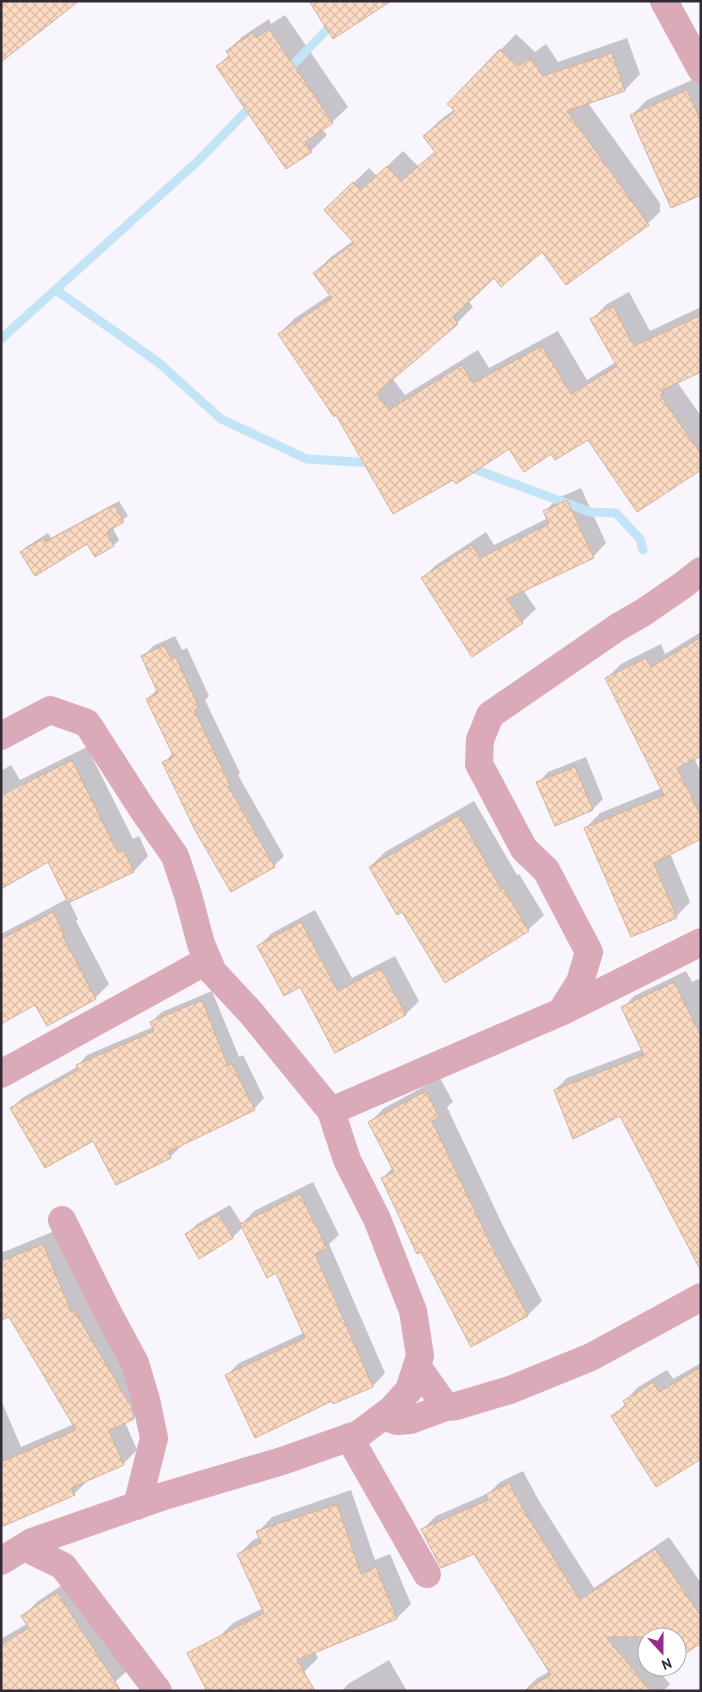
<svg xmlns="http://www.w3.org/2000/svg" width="702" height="1692" viewBox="0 0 702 1692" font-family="'PT Sans',sans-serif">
<defs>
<pattern id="building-cross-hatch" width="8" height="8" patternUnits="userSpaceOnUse" patternTransform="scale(1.25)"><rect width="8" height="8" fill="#fcdbc2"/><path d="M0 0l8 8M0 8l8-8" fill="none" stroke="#d8bca7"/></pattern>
</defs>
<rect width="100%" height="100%" fill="#f8f5fc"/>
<path fill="#0003" d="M285,15L348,107L332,122L322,129L327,135L311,151L286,168L217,67L230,54L227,51L243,36L269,19L271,24Z
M516,34L535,52L546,44L558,62L627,38L640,74L625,90L588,103L660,203V212L644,227L542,250L494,276L468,301L473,307L457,323L392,378L405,395L478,350L489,368L558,331L587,380L616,362L592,319L607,304L629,292L650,331L701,307V371L677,382L701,416V468L588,438L552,452L509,447L453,478L336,414L279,334L295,318L331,294L315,273L331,257L353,241L341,195L369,168L377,176L403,151L418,166L436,151L424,136L440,120L455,109L449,103Z
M701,76V194L632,115L647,100Z
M581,488L606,543L593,557L523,590L536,609L522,622L422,579L436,565L486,532L494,545L548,518L545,511L558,498Z
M119,501L128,516L112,527L119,540L114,545L95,555L88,542L21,552L26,547L48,533L51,538Z
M701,632V752L694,758L701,773V838L670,853L690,902L676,917L586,828L600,813L662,788L606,679L621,664L661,644L665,654Z
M175,636L182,650L187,648L209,696L205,700L240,773L238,775L284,856L274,866L164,763L173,753L147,699L158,689L143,657L153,646Z
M87,747L133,839L139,836L148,856L134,871L69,901L78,919L76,921L109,984L95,998L36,1003L1,1023V934L67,899L49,860L1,888V771L11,765L20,780Z
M586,757L603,799L593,809L538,783L548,772Z
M474,801L517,875L519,874L544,915L528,930L370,867L385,852Z
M315,910L352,978L395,956L419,1001L406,1014L336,1051L301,986L259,946L272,933Z
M686,971L692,982L701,978V1261L620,1115L555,1090L567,1078L643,1049L623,1008L634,996Z
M212,991L239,1057L243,1055L264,1098L254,1109L179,1145L180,1147L170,1157L93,1140L12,1108L22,1098L77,1067L87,1055L153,1027L151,1022L162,1012Z
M440,1078L453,1102L447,1107L505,1230L542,1301L528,1315L471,1345L383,1178L393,1167L370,1122L384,1108Z
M313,1182L339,1235L329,1244L385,1373L373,1386L334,1402L333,1400L227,1375L239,1363L304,1333L277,1271L243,1227L233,1237L199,1257L187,1234L197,1224L230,1205L242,1224L254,1211Z
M57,1230L85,1298L88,1296L148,1404L133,1418L125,1422L137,1450L123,1464L88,1480L74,1494L1,1526V1400L21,1447L74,1424L10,1315L1,1318V1253Z
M701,1363V1458L613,1416L626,1403L625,1401L638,1387L667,1370L673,1379Z
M523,1471L539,1501L594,1588L669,1537L701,1583V1641L677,1657V1637H647V1667H663L658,1670L670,1684L663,1691H524L536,1679L550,1671L475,1552L422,1530L436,1516L489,1493L500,1482Z
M351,1490L375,1560L390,1554L411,1604L397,1618L315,1652L318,1658L304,1672L219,1637L233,1623L263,1608L239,1554L253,1540L260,1537L258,1532L272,1517Z
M73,1578L131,1667L115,1682L102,1691H1V1639L28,1623L23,1616L38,1601Z
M389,1660L407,1691H342L348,1684Z"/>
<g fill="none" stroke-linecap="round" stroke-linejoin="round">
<path stroke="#c3e3f7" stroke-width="9" d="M285,73L335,21
M56,290L159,363L221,419L307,459L375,463
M1,339L199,160L254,103
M465,468L474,469L590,512L616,513L640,539L643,550"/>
</g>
<path fill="url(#building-cross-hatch)" stroke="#d1b299" d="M1,1H79L1,62Z
M309,1H391L333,39Z
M269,29L333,123L305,142L312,152L286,169L216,66L230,57L226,51L253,33L256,38Z
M500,49L519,66L530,58L543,76L612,53L625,91L567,111L649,225L566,285L542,252L501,287L494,278L453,317L458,324L377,393L389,410L462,365L473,383L542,346L571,394L617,366L590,319L613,306L634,346L701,315V372L662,390L664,393L660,395L701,454V470L637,512L588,440L555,460L551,454L524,472L509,449L456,484L453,480L393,514L336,415L334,417L278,334L332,298L313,273L354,243L324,210L353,182L361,190L387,166L401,181L435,152L423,136L455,111L447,104Z
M687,90L701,121V195L671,208L630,115Z
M567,500L594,558L507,599L523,623L472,657L421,578L472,545L480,558L549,524L543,511Z
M114,505L124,522L107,532L114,546L95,557L87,544L35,576L20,552L43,538L45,542Z
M701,637V756L677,768L701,816V839L654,863L677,918L631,937L584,828L664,795L605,678L646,658L651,667Z
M164,645L172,660L176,657L199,708L194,710L230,785L228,786L275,867L231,892L195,830L162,762L174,757L146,699L158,693L141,656Z
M72,760L118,853L124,850L134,872L68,903L48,862L1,889V795Z
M575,767L593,810L555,826L536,782Z
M459,815L501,889L503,888L529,931L445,983L402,912L397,915L369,867Z
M53,912L64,934L62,935L96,999L47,1026L35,1005L1,1024V939Z
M301,922L338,991L381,968L406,1015L335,1053L300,987L284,996L257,946Z
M674,982L701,1036V1271L620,1116L573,1139L554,1090L644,1055L621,1007Z
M202,1000L228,1066L232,1064L255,1110L168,1152L171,1158L116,1185L93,1141L45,1168L10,1108L78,1070L76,1065L154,1031L150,1022Z
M426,1091L439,1117L432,1121L491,1245L528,1316L471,1347L421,1252L417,1254L381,1178L394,1172L368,1122Z
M300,1194L327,1248L315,1254L373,1387L333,1404L332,1401L255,1438L225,1375L305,1338L276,1273L267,1278L240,1224Z
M219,1214L233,1238L199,1259L185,1234Z
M43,1244L71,1311L74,1310L132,1408L134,1419L109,1431L124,1465L71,1488L75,1495L1,1527V1462L76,1430L9,1317L1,1320V1261Z
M701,1367V1459L656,1487L611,1416L626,1406L623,1401L653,1382L659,1392Z
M509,1483L526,1514L580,1600L655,1549L701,1616V1643L677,1659V1637H606L651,1691H524L551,1675L474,1554L441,1568L421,1529L488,1500L485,1495Z
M337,1504L361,1574L376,1567L397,1619L297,1660L315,1691H207L187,1653L264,1613L237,1554L261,1543L256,1531Z
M57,1592L121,1691H1V1644L29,1628L21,1616Z"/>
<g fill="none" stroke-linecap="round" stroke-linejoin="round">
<path stroke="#dbaab8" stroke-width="28" d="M664,1L701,69
M1,736L50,710L87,723L143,810L175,856L188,895L201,944L213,972L252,1014L331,1111L347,1160L377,1219L413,1311L420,1356L409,1390L391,1410L359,1434L282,1461L164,1496L32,1542L1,1561
M561,1012L580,982L589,952L546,870L524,849L479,764L480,740L490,715L618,627L644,612L683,585L701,571
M1,1074L208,960
M331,1111L561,1012L701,942
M62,1220L108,1313L135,1363L146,1400L154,1438L137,1506
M417,1366L446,1407
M383,1416L397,1421L411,1420L446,1407L456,1406L510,1390L591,1357L701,1297
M349,1437L427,1574
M24,1547L63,1566L158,1691"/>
</g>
<rect width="702" height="1692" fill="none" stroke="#302a37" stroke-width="5"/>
<g transform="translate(662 1652) rotate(159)"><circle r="24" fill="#ffffff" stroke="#acaaaf"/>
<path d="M0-4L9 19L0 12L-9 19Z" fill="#992a89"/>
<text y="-8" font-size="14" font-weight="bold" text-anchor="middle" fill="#302a37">N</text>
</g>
</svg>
